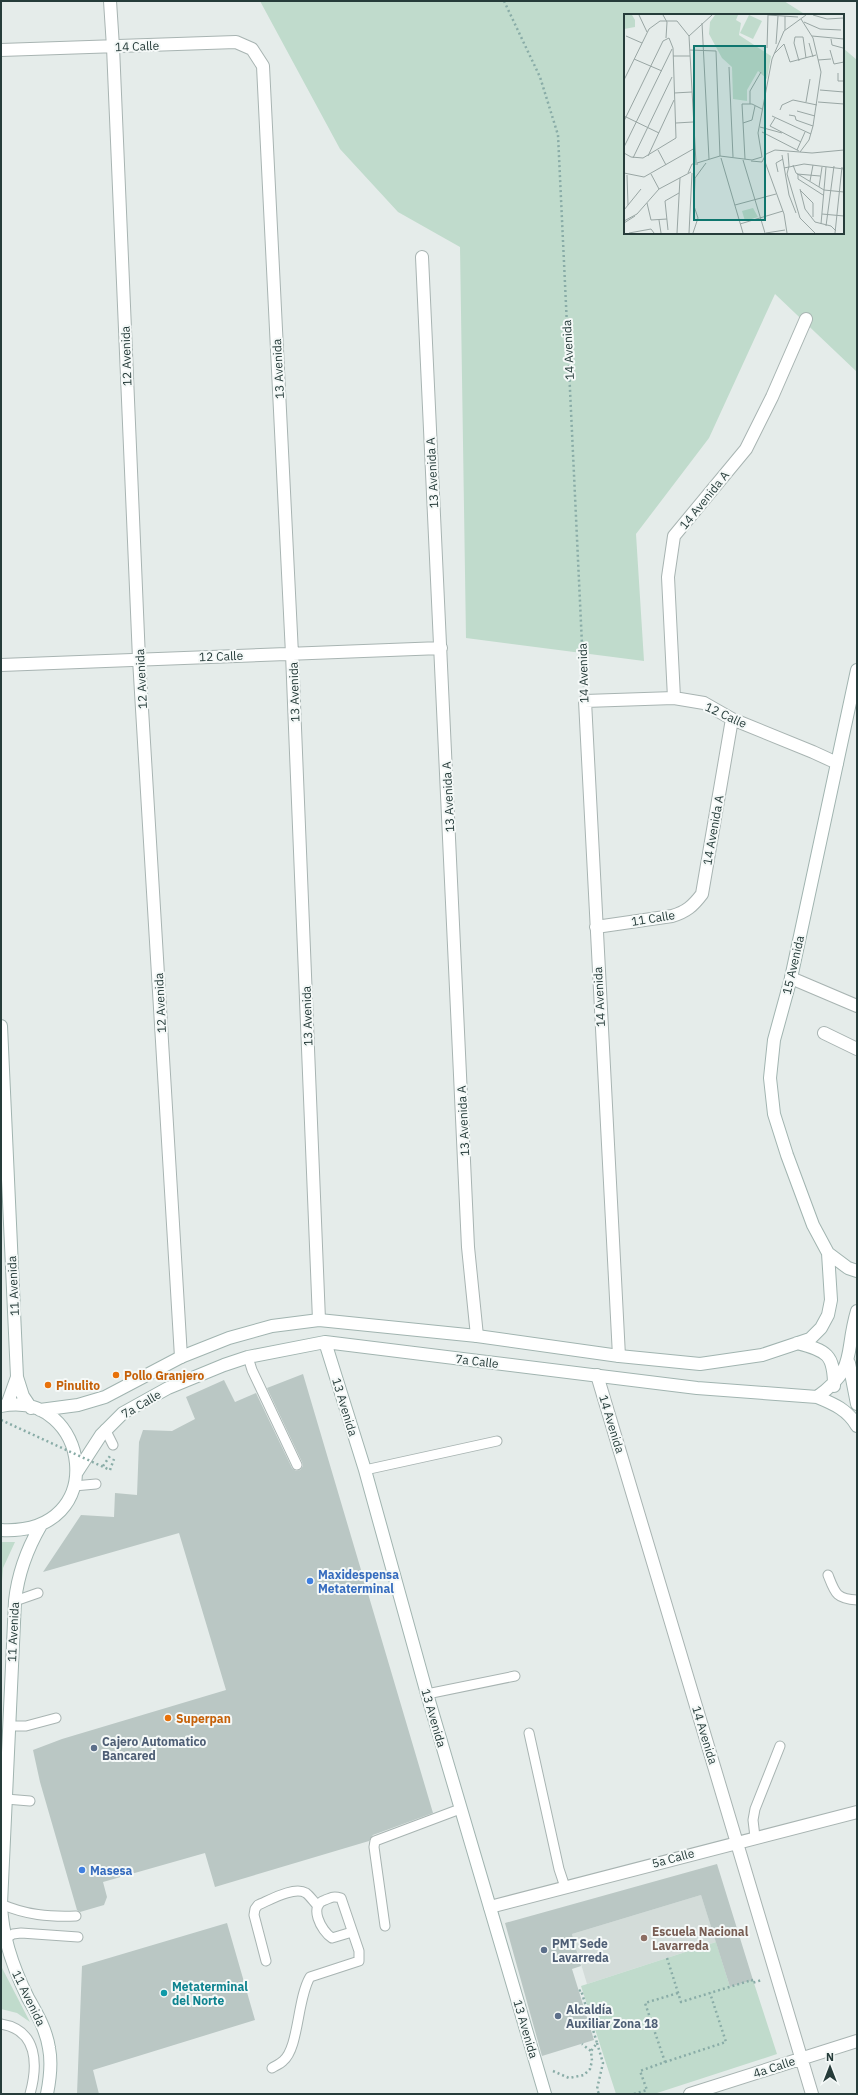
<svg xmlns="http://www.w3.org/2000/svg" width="858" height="2095" viewBox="0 0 858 2095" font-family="'IBM Plex Sans',sans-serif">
<rect width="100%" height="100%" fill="#e5ecea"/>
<path fill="#d3dcd9" d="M701,1895L716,1942L587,1984L572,1934Z"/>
<path fill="#c0dbcc" d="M260,1H784L806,15H625V233H843V48L857,60V372L775,294L709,438L636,534L644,661L466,638L460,247L398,212L340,149Z
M1,1542H15L3,1568L1,1594Z
M716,1942L730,1987L753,1980L777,2054L654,2094H616L581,1986Z
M1,1966L30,2022L17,2013L1,2009Z"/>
<path fill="#bac7c4" d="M303,1374L433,1813L373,1835L369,1841L215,1887L205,1853L103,1882L107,1897L104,1905L80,1912L77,1910L40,1782L33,1750L62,1739L226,1690L179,1533L43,1572L81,1515L114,1517L115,1493L137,1495L139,1442L143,1430L172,1431L195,1419L186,1397L224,1380L235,1402L256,1393L292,1468L296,1471L300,1470L303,1466L302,1462L267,1388Z
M717,1864L753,1980L730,1987L701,1895L572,1934L581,1966L572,1969L594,2040L542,2056L505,1923Z
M227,1923L255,2020L93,2070L99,2094H77L82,1966Z"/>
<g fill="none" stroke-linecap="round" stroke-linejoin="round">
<defs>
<path id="lane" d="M248,1357L252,1370L297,1465
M105,1429L113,1445
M365,1470L497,1441
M74,1486L96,1484
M828,1575C835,1593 836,1599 857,1600
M15,1601L38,1593
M427,1694L515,1676
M9,1726H26L56,1718
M529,1733L559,1869L565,1887
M6,1799L30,1801
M755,1837L753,1820L755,1809L780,1746
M1,1904C26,1915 49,1917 76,1916
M385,1926L374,1847L375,1841L460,1809
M5,1939L13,1934L21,1933L78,1937
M266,1961L254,1915L255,1909L258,1905C270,1900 294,1886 306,1893C310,1896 314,1902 317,1905
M1,2024C38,2030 38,2065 30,2094
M272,2068C275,2066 280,2064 283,2061C299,2048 297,1999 310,1977L359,1961V1951L341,1898C334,1896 332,1897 325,1900C308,1905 321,1931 332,1938L352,1932"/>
<path id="street" d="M110,1L113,47L139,659L181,1357
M1,50L236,42L252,49L263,66L292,654L319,1320
M422,257L468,1247L477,1336
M1,665L441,648
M674,698L668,577L674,536L746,449L772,397L806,319
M596,927L672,916C686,912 693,906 702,894L732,719
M791,978L857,1006
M824,1033L857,1049
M619,1356L585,701L674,698L704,703L732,719L813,752L837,763
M597,1375L812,2094
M490,1907L857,1812
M690,2094L857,2041"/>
<path id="secondary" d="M1,1026L17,1377L23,1396L31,1408
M828,1253L848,1268L857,1271
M325,1342L365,1470L427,1694L545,2094
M797,1343C827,1351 834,1354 834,1386
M849,1363L857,1404
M817,1397C834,1404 848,1410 857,1426
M7,1405L17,1377
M1,1406C89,1388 113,1536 1,1530
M40,1410L78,1405L105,1397L181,1357L229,1338L272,1326L319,1320L477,1336L619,1356L700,1364L762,1355L810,1339L821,1328L828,1315L831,1300L828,1253L813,1225L787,1155L774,1114L770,1078L774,1040L791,978L857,670
M77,1472L101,1435L123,1413L168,1388L224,1365L248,1357L325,1342L697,1388L817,1397C858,1367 844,1355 857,1311
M41,1525C27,1549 18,1573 15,1601L1,1904C2,1937 13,1968 28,1998C37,2014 46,2029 49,2048C52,2063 50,2079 47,2094"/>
</defs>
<use href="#lane" stroke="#a8b4b2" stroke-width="11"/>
<use href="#street" stroke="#a8b4b2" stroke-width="14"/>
<use href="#secondary" stroke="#a1b4b0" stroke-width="14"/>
<path stroke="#89aca7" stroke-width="2.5" stroke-dasharray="2 3" stroke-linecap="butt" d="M504,1L540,77L558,135L584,687
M103,1466L110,1456
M110,1470L114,1459
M667,1958L681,2002L752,1980V1983L762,1980
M579,1991L581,1990L597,2043L591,2051
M597,2043L603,2063L597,2089L599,2094
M665,2062L726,2042L710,1993
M553,2071L569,2078L584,2075L590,2069L592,2061L591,2051L582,2044
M634,2094L647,2090L640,2071L665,2062L645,2003L678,1993"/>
<use href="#lane" stroke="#fff" stroke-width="9"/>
<use href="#street" stroke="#fff" stroke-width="12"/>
<use href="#secondary" stroke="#fff" stroke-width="12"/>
<path stroke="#89aca7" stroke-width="2.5" stroke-dasharray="2 3" stroke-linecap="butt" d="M1,1420L110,1470"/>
</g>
<g fill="#e8710a" stroke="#f5f9f8" stroke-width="1.5">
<circle cx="116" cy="1375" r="4"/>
<circle cx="48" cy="1385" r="4"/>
<circle cx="168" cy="1718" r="4"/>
</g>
<g fill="#3f7fe0" stroke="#f5f9f8" stroke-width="1.5">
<circle cx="310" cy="1581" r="4"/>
<circle cx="82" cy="1870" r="4"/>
</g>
<g fill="#5c6f8a" stroke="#f5f9f8" stroke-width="1.5">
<circle cx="94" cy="1748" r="4"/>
<circle cx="544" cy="1950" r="4"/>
<circle cx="558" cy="2016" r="4"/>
</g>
<circle fill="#8d6e63" stroke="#f5f9f8" stroke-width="1.5" cx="644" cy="1938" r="4"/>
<circle fill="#0f9aa8" stroke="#f5f9f8" stroke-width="1.5" cx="164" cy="1993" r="4"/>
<g text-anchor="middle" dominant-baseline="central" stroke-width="4" stroke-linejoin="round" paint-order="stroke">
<g font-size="12" fill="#263c3a" stroke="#f5f9f8">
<text transform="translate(137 46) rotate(-2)">14 Calle</text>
<text transform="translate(568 350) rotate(-93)">14 Avenida</text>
<text transform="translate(126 356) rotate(-92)">12 Avenida</text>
<text transform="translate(278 369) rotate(-93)">13 Avenida</text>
<text transform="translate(432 473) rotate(-93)">13 Avenida A</text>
<text transform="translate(704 500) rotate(-51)">14 Avenida A</text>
<text transform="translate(221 656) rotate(-2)">12 Calle</text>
<text transform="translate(583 673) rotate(-92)">14 Avenida</text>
<text transform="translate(141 679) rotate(-93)">12 Avenida</text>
<text transform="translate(294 692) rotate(-92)">13 Avenida</text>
<text transform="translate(726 715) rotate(25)">12 Calle</text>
<text transform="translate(448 797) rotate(-93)">13 Avenida A</text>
<text transform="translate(713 830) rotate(-80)">14 Avenida A</text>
<text transform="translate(653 918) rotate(-9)">11 Calle</text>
<text transform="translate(793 965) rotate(-77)">15 Avenida</text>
<text transform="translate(599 997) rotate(-93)">14 Avenida</text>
<text transform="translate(160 1003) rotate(-93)">12 Avenida</text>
<text transform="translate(307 1016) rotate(-92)">13 Avenida</text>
<text transform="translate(463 1121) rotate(-93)">13 Avenida A</text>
<text transform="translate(13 1286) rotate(-93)">11 Avenida</text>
<text transform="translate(477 1361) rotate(7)">7a Calle</text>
<text transform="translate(141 1404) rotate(-30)">7a Calle</text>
<text transform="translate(345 1407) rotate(73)">13 Avenida</text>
<text transform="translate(612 1424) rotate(73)">14 Avenida</text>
<text transform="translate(13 1632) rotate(-87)">11 Avenida</text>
<text transform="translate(434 1718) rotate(74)">13 Avenida</text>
<text transform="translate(705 1735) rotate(73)">14 Avenida</text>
<text transform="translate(673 1858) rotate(-15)">5a Calle</text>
<text transform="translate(29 1998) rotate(64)">11 Avenida</text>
<text transform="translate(526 2029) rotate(74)">13 Avenida</text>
<text transform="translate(774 2067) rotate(-18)">4a Calle</text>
</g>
<g font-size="12" font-weight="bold" fill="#c56008" stroke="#f5f9f8" text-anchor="start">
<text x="124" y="1375">Pollo Granjero</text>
<text x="56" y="1385">Pinulito</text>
<text x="176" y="1718">Superpan</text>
</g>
<g font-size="12" font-weight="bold" fill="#366cbe" stroke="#f5f9f8" text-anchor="start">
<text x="318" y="1574">Maxidespensa<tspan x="318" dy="14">Metaterminal</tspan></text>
<text x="90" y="1870">Masesa</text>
</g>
<g font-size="12" font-weight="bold" fill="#4e5e75" stroke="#f5f9f8" text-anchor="start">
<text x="102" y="1741">Cajero Automatico<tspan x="102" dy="14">Bancared</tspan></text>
<text x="552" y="1943">PMT Sede<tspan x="552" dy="14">Lavarreda</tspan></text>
<text x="566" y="2009">Alcaldía<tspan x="566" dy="14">Auxiliar Zona 18</tspan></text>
</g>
<g font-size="12" font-weight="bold" fill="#785e54" stroke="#f5f9f8" text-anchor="start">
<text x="652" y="1931">Escuela Nacional<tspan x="652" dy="14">Lavarreda</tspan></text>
</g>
<g font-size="12" font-weight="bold" fill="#0d838f" stroke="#f5f9f8" text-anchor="start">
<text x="172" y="1986">Metaterminal<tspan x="172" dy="14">del Norte</tspan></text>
</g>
</g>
<g transform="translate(624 14)">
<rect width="220" height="220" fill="#e5ecea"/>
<path d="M0,1H8L11,6V13L0,15ZM91,1H114L112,6L117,9L115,21L147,42L143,65L134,57L123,76V87L109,85L108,53L98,44L85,20L86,8ZM125,1L138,7L129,25L116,19ZM129,194L134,203L121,207L118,197Z" fill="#c0dbcc"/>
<path fill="none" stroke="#99a6a4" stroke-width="1" d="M15,1L23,18M39,1L43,8L42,24M144,1L174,3M189,1L203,5L220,4M53,7L65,22L72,149M180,8L196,15L217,16M78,9L85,145M161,16V2M2,22L18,29M65,22L88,1M188,22L220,25M207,25L208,31L219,34M185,29L189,43M152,30L154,2M143,34L144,1M66,36L92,37L96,142M206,36L210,50L220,48M150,40L160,30L166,48L192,41M49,42H66M10,45L38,57M194,46L207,45M175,47L170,29L171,23H179L182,44M105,53L109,143M214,59V67H220M0,66L25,15L36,7H53M196,76L220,78M50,79L68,78M182,88L186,65M194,88L220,90M126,90V77L137,58M156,96L158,91L169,86L193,91M173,97L191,102M165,101L171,102L172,106L189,112M0,102L35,119M148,102L187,120M151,104L146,112L177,128M0,107L39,27L45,24L49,34L52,124L19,144L7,143L0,139M52,109L69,108M119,109L128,106L131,92M136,113L158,119M138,118L175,137M0,133L48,35M34,136L42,151M173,136L181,118M176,138L185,126L189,112L197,58L189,24L177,5M164,139L165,152M158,141L165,181L172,199M24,142L50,86M9,144L48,63M97,144L119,219M121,145L118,90H128L138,95M140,145L160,200L163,219M119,146L141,219M127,147L138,148L142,140L151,136L188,139L220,136M73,149L96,142L128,146L138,143L134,119L148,45L160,17L182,1M169,151L172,159L200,176L220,178M165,152L163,160L176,204L191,219M160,154L180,150L220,155M154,158L152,149L159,145M0,159L20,163L71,134M64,159L68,150H74M27,160L35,175M173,160L196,162M174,160V165L199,181M3,161L4,191M186,167L189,151M195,173L198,153M176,175L181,195L191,208L207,212L212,217M176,176L189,189V203M23,189L27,206L43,205M111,191L152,180M0,196L17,175M198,200L220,202M35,206L37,219M0,207L13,200L35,175L67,158M0,209L11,202M116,210L159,197M197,210L202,153M202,212L210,152M44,216L41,187L55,179M5,219L27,215L30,219M53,219L56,164M65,219L68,159M69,219L74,204L70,192L71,164L82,149M142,219L161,216M211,219L218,153"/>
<path fill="#0f766e" fill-opacity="0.15" stroke="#0f766e" stroke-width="2" d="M70,32H141V206H70Z"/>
<rect width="220" height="220" fill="none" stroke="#263c3a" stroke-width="2"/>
</g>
<rect width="858" height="2095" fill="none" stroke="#263c3a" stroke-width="4"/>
<g transform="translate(830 2067)" stroke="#f5f9f8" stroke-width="3" paint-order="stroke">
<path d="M0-3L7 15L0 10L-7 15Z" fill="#263c3a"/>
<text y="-6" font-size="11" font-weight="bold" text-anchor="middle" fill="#263c3a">N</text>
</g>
</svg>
